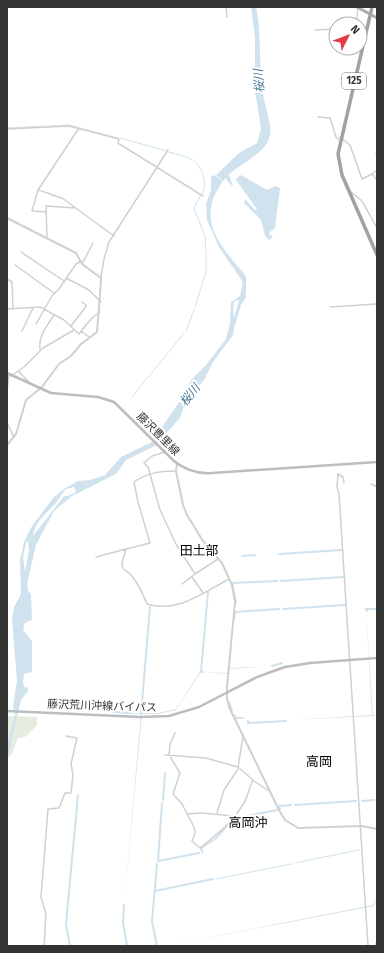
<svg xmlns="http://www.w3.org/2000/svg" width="384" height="953" viewBox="0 0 384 953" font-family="'Fira Sans','Noto Sans JP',sans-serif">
<rect width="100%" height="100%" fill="#fff"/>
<path fill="#e6ecdf" d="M7,716L37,717V725L25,737L18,738L12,754L7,758Z"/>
<path fill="#cfe2ee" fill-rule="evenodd" d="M251,7H256C263,40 257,75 266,107C268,118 274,133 267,143C259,156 241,164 229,174L233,187L225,178L224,181L216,175L239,153L257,143L261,129L255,91V38Z
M214,175L223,181C195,220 219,244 246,276V297L242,304L239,300L234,301L233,310L235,324L233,335L213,362L204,380L185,403L180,418L155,446L126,460L116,474L72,496L54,511L36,545L27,584L28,591L31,594L32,620L25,623L23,630L32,641V672L24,674L23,682L24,687L28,688V691L21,700L7,760V747L15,714L13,706L17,681L12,619L14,607L21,594L20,561L24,542L32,526L54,497L64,489L78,481L90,480L105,475L121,457L152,442L184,395L191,380L206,365L226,339L230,323L231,302L240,296L243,282L219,247L207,220L206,204L211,190V177ZM74,487L76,492L68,496H64L33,536C35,520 49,512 59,499C61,496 63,492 66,489ZM28,541L29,550L25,572L23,557L26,543Z
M241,175L267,190L275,186L280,188L275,228L270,232L269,234L273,237L269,240L265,236L261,220L244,203L245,199L255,210L257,209L238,183L236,179Z
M366,609L373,715L376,716H373L377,774L373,716L290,720L372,715Z
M232,639L230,668L274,666L230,669L228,685V674L201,672L176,710L158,714H142L124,905L141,714L129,713H158L176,709L200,672L228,673Z
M377,895L374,906L166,946L373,905Z"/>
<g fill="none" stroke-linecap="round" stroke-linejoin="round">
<path stroke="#cfe2ee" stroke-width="1" d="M49,126L69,125L78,127
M7,128L47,126
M80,128L118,138
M120,138L167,151
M169,152C176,154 186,156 193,160C202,167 208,183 202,194
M200,196L194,209L205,236L206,253
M195,307L206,272V255
M186,331L194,310
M150,375L184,333
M132,397L149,376
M295,863L359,850
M216,879L291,864"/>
<path stroke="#cfe2ee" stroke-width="2" d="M279,554L342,550
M242,556L255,555
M281,581L343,577
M236,603L232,583L278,581
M283,609L345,605
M367,611L366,609H377
M234,620L235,612L279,609
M272,666L282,663
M203,672H201L208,592
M229,702L232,711
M114,712L131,713
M141,714L150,607
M234,715L236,718H243
M248,721V723L286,721
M163,800L165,773
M362,801L374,800
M162,803L158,861L199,853
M295,805L356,801
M280,809L279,806L291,805
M237,818L277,810
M202,852L201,848L215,839L228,825
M157,864L152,921L157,946
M155,891L213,879
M124,905L123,923L127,946
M70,946L66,924L78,795"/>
<path stroke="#cfe2ee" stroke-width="3" d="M234,324L241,299"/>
<path stroke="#d0d0d0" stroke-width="1.5" d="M226,7L227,17
M356,24L358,8
M315,30L336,29
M318,117L330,118L336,137L339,140
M7,129L69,126L119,139L118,143L203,196
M340,137L350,145L362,179L372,174L377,180
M376,153L377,154
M372,174L377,170
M38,190C47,192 53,196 62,198L114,236
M350,191L362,201L377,228
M46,212L32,211L38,190L79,128
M47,237L46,206L75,208
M21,252L64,281
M82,264L93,243
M15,265L54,293
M101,277L104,259L109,242L168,150
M66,278L89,290L101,302
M7,279L12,282L13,309
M330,307L377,304
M7,309L40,307L64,320L79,334L81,331L89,337
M36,324L52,296L59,289L76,264L81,261
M71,326L85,308L86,305L82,302
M22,331L33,308
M81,331L92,318L100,312
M40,349C38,336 47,326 54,315
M19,372L29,382
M11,376L24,367L43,348L74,330
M7,391L9,375
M7,423L14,437
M165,452L152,456L144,463L148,467L160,510L176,544L195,574L182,584
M344,483L343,477L338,474L337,487L339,494L368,946
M371,484L377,487
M126,549L150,543L138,502L134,482C147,473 159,471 175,471
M96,557L126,549C125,554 122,560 122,565C123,572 129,571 132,576C139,585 143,594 147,604C178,613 203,593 229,579
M195,574L218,559
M192,577L203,593
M175,733L170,744L169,755L180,773L173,794L182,804L194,827L195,833L192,841L200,848C216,835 233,822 244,803C248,796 249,788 253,780L238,767L243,737
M165,755L206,758L238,767
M254,781L269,791
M217,813L224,790L238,769
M187,814L201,813L234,816
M44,946L46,914L41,897L48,809L59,808L65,793H71L73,775L71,764L77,738L66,736
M375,946L377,941"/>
<path stroke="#d0d0d0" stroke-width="2" d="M7,218L76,253L82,264L101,278V282L97,332L81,344L71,356L59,364L42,387L26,400L16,434L7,445
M177,464L176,471L183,505L187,515L203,541L222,563L232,585L235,602L227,686V698L229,707L279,810L285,820L298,828L362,826L377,829"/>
<path stroke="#bdbdbd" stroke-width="2.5" d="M7,373L51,393L98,397L114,402L174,461C185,470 198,474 212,473L377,462
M7,711L140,717L169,716L199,707L257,677L285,667L310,663L377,658"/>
<path stroke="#ababab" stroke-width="3" d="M357,7L377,18"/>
<path stroke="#a2a2a2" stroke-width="3.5" d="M372,7L338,154L342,175L377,255"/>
</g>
<g text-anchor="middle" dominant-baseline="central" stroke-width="4" stroke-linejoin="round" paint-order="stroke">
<rect fill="#fff" stroke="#707070" stroke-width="1" x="342" y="73" width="24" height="16" rx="3"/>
<g font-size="10" font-weight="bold" fill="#333">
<text x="354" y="81">125</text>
</g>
<g font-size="11" fill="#333" stroke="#fff">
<text transform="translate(158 434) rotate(45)">藤沢豊里線</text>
<text transform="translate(102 706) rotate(2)">藤沢荒川沖線バイパス</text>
</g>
<g font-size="12" font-style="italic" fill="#3f7597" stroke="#fff">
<text transform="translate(259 81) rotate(-95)">桜川</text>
<text transform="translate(190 395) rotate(-51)">桜川</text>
</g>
<g font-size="13" fill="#000" stroke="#fff">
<text x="199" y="550">田土部</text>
<text x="319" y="761">高岡</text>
<text x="248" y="822">高岡沖</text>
</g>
</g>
<rect width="384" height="953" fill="none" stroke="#333333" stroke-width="16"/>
<g transform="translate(348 36) rotate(48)"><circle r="19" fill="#ffffff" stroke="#adadad"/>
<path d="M0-3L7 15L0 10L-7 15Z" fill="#e63946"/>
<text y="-6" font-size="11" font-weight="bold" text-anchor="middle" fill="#333333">N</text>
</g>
</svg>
